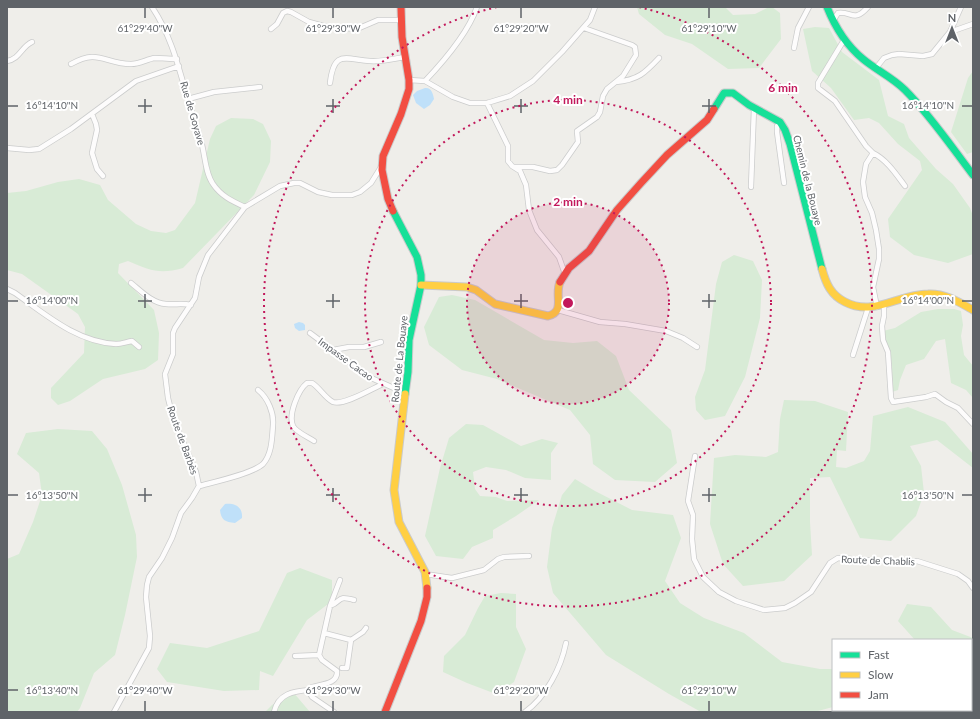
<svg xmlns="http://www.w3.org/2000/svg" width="980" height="719" viewBox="0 0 980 719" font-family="Lato,sans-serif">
<rect width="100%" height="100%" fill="#efeeea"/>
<path fill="#d8ebd6" d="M637,7H725L733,15L755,14L769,7H772L780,13L781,39L759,68L728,69L692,44L665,35L639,14Z
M815,27L829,28L842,52L879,80L888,116L904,124L909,138L936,169L953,184L970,208L973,216V254L948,263L914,255L890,237L888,219L922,170L920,161L898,144L879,123L869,118L854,120L831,88L812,71L803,29Z
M973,71V152L967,154L951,132L968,78Z
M231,118L253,119L263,124L271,141L270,162L254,195L183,268C159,275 150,270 128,261L119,264L118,273L154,310L159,333L158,360L145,369L103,379L70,401L58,405L51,398V388L84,353L85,327L78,314L22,274L7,270V193L26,191L58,182L79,179L100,185L108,200L136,224L151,231L166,233L175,230L195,203L210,139L216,126Z
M734,255L753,261L762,280L760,318L745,377L725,416L705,420L696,410L695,397L705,370L716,284L722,262Z
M452,295L475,300L544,340L573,343L597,341L616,356L629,390L671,430L677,463L655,482L615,480L593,464L590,435L570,410L497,379L462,370L429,345L424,327L439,297Z
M938,309H954L961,311L963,325L961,336L964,355L973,366V398L966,390L951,383L945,339L936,341L924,359L906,365L900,380L898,390L892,392C892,379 893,365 890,353C887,344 884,341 883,331L895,328L921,312Z
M784,400L815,401L848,412L846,451L837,450L836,467L846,468L864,461L870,451L873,416L908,407L945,422L973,454V468L937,440L910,446L921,466L924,493L916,516L891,541L860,538L830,477L810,478V522L812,555L784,581L743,586L723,564L710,524L714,458L735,455L766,457L778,452L780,419Z
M466,424L483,425L521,446L542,439L558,443L551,453V480L525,478L506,470L486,467L473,472L475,489L480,496L496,497L507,501L539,500L516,516L493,530V538L472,547L463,559L436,556L425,536L440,468L449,438Z
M58,429L92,431L107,449L122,485L136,535L137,557L125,615L115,655L94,673L80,708L77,712H7V559L19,554L33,522L42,495L39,473L17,454L26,433Z
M575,479L595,491L632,510L673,515L681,538L665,581L680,603L704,618L744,633L782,662L820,669H833V707L814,712H701L669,694L606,655L553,593L547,567L552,528L562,495Z
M300,568L332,580V601L307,620L273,676L260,671L259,690L224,691L167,682L157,669L170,643L207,648L259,631L287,573Z
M501,593L516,594V627L526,649L514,682L496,694L467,683L443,672L444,656L465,635L478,608L485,596Z
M907,604L931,607L952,630L973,638V696L971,695V640H915L898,621Z
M293,692L310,712H265L272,705Z
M849,710H879L880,712H848Z"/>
<path fill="#bfe0f9" d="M425,88C431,87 433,93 434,99L430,105L424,109L416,103L413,95L417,91Z
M299,322L303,323L305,325V330L299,331L295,328L294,324Z
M225,504C235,503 243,507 242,518L235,523C225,522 221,520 220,510Z"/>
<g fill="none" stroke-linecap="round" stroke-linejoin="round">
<defs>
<path id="street" d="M152,7C172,37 179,69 189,103C193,116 198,128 201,141C205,154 205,173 213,184C221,196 232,201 245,207
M833,21L838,13C852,11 854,23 868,7
M271,29L277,24L283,13L287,11L291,12L309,22L327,27L357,29L378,20H401
M950,32L973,24
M844,40L818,83V88L835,101L866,146L873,153L866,164L863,182L865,197L872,213L876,230L879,249V259L873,287L877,307
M794,48L798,28L809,7
M7,61C20,59 21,47 32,42
M71,64C99,48 104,64 131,64C140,64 147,59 155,58C162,58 170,59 177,59
M876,68L884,58L892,55L899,54L923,56L932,54L950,32L961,7
M409,80L425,81L453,97L470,103H487L510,96L533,81L562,52L590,20L595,7
M425,81C444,61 468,33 477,7
M616,82C638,80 645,73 659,58
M330,83C334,50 344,59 370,61C381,62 393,59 405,57
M188,99L214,92L260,87
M487,103L508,146V161L512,166L520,171L526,185L529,210L537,230L559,257L565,274
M92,114L96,124L97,130L92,153L97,169L103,176
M780,122L777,126V132L784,183
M7,148L29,150L39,149L71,129L136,81L179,66
M873,153C887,160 896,174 905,186
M514,167H533L550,171L557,170L562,165L578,142L577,131L597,117L600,112L603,96L607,89L623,76L636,55L635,47L632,45L584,28
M751,187L754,108
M131,283C141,291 152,303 166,304C175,305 182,303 191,305
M7,289L15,293C46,315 77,342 116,344C122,344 126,342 132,341L139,347
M884,304V316L882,326L883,340L888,352L891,398L893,402L926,397L935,394L946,402L958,408L973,424
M558,310L600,322L625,324L666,331L683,338L697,347
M310,333L369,377L405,393
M333,350L349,347H364L381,342
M853,355L868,308
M314,441C308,437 296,432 293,426C288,415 298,390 307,383H312C320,388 325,398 333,402C344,406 373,388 383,384
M695,456L688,501L693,515L692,539L694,559L703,577L719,592L736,601L764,610L785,608L795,603L811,592L830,563L838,558L896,562L917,561L958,574L968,581L973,588
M199,486C214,482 252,474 263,464C272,454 272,438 273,425C274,413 268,398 258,390
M425,574L452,578L484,570L498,559L504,557L529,556
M330,606C343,601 336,595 354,600
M324,633L351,640L347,668H342
M351,640L363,632L366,628
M295,656L319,655
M114,712L149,648L150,636L146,597L147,585L149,577L162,558L172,538L181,513L192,498L199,486L196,472L173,418L168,398L165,374L173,354V333L175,328L195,298L199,277L208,255L245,207L280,186L294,183H300L318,192L332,195H352L360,192L371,183L381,167
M274,712C278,694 293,691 310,690
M334,712L312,697C309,693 310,691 312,687C322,684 338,684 337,671L322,660L319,655L330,606L340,580
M525,712C546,697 561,668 566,643"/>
<path id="fast" d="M827,7C835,27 846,45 863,59C876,70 892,77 905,90C930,115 951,146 973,175
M714,109L724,93H733L749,105L780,122L785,130L790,144L822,269
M393,211L417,257L421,275V285L409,340L408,372L405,394"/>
<path id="slow" d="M822,269C826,284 831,295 845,302C874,317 898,294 928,294C945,293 959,302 973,310
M421,285L467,287L476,290L495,304L548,316C566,311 554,296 560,282
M405,394L394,490L399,522L425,572L427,588"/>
<path id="jam" d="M393,211L388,199L382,170L383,156L401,114L409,89V80L402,37L401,7
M560,282L569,268L589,251L617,210L641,183L667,155L707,120L714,109
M385,712L421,621L427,597V588"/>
</defs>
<use href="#street" stroke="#cbcccc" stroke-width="6"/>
<use href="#fast" stroke="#cacacb" stroke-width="9"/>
<use href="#slow" stroke="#cacacb" stroke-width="9"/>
<use href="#jam" stroke="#cacacb" stroke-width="9"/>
<use href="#street" stroke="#fdfcfc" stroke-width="4.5"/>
<use href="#fast" stroke="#16e098" stroke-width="7"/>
<use href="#slow" stroke="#ffcf43" stroke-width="7"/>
<use href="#jam" stroke="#f24e42" stroke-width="7"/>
</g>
<path fill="none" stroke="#5f6368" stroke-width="1.5" d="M145,8V18M333,8V18M521,8V18M709,8V18M145,99V113M333,99V113M521,99V113M709,99V113M8,106H18M138,106H152M326,106H340M514,106H528M702,106H716M962,106H972M145,294V308M333,294V308M521,294V308M709,294V308M8,301H18M138,301H152M326,301H340M514,301H528M702,301H716M962,301H972M145,488V502M333,488V502M521,488V502M709,488V502M8,495H18M138,495H152M326,495H340M514,495H528M702,495H716M962,495H972M8,690H18M145,701V711M333,701V711M521,701V711M709,701V711"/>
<circle cx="568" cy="303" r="101" fill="#c2185b" fill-opacity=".12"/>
<g fill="none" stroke="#c2185b" stroke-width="2" stroke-dasharray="2 4">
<circle cx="568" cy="303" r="101"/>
<circle cx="568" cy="303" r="203"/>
<path d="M639 7A304 304 0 1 1 497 7"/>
</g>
<g text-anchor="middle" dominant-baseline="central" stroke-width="4" stroke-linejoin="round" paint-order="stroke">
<g font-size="10" fill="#5f6368" stroke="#fff">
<text transform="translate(193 113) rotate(74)">Rue de Goyave</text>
<text transform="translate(808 180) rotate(76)">Chemin de la Bouaye</text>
<text transform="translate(346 359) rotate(36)">Impasse Cacao</text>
<text transform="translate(399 359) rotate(-84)">Route de La Bouaye</text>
<text transform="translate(183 440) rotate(70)">Route de Barbès</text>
<text transform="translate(878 560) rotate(2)">Route de Chablis</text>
</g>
</g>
<g font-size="10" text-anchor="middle" fill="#5f6368" stroke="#fff" stroke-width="4" stroke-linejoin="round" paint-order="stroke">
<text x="145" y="32">61°29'40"W</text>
<text x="333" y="32">61°29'30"W</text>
<text x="521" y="32">61°29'20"W</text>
<text x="709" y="32">61°29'10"W</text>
<text x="52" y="109">16°14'10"N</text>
<text x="928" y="109">16°14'10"N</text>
<text x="52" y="304">16°14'00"N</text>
<text x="928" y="304">16°14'00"N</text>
<text x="52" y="499">16°13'50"N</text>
<text x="928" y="499">16°13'50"N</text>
<text x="52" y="694">16°13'40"N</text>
<text x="145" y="694">61°29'40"W</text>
<text x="333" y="694">61°29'30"W</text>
<text x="521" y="694">61°29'20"W</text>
<text x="709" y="694">61°29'10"W</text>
</g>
<circle cx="568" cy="303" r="6" fill="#c2185b" stroke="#fff" stroke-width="2"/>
<g font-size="12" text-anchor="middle" font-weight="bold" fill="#c2185b" stroke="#fff" stroke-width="4" stroke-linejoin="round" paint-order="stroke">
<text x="783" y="92">6 min</text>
<text x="568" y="104">4 min</text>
<text x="568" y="206">2 min</text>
</g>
<rect width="980" height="719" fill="none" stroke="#5f6368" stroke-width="16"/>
<rect x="832" y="639" width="140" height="72" fill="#ffffff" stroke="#bfc1c3"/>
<rect x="840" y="652" width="20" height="6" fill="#16e098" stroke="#bfc1c3"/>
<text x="868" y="659" font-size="12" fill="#5f6368">Fast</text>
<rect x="840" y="672" width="20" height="6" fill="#ffcf43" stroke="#bfc1c3"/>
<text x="868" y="679" font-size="12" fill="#5f6368">Slow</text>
<rect x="840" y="692" width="20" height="6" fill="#f24e42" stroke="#bfc1c3"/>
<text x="868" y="699" font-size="12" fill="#5f6368">Jam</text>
<g transform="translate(952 28)" stroke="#ffffff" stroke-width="3" paint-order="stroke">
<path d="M0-3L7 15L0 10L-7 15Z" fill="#5f6368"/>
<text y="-6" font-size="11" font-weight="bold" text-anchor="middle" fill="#5f6368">N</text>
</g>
</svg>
